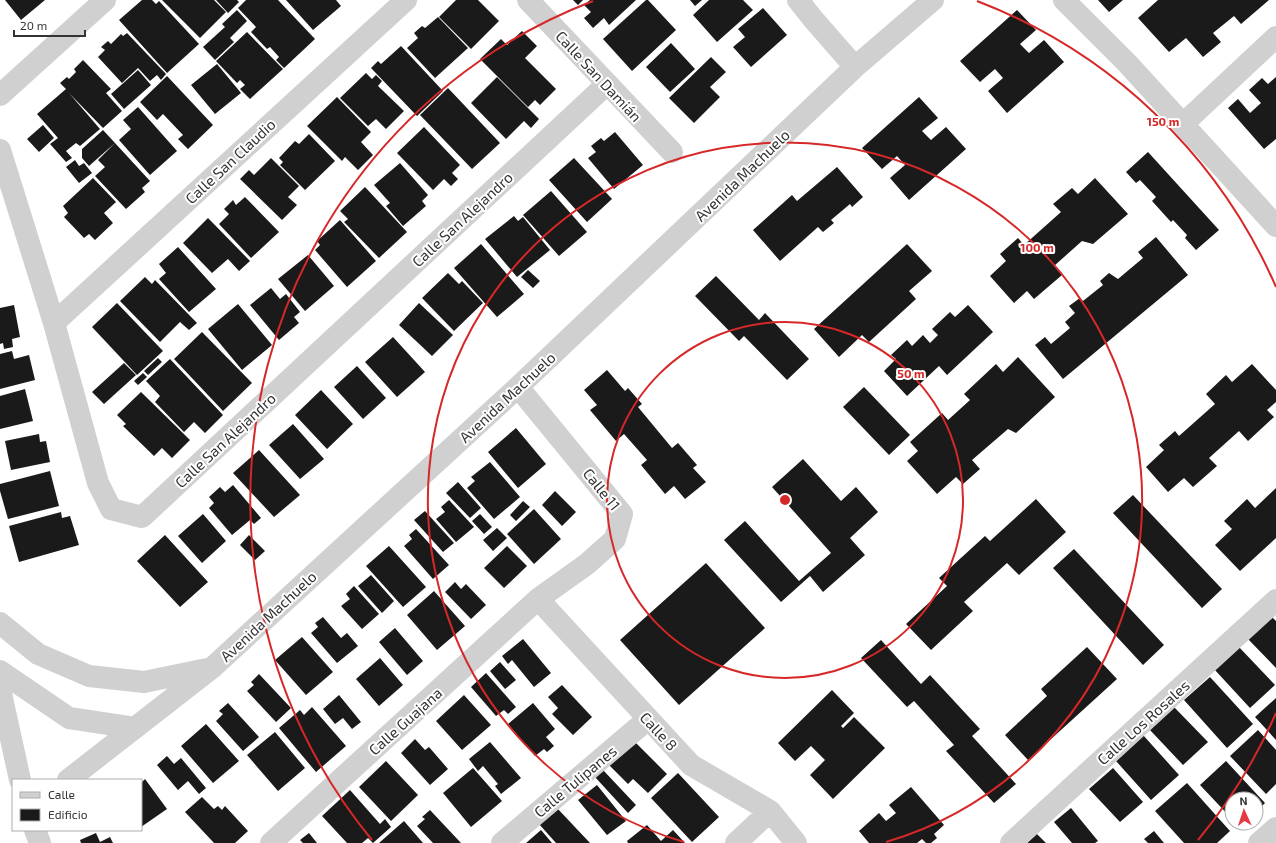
<svg xmlns="http://www.w3.org/2000/svg" width="1276" height="843" viewBox="0 0 1276 843" font-family="'Exo 2',sans-serif">
<rect width="100%" height="100%" fill="#fff"/>
<path fill="#1a1a1a" d="M5,0H45L21,20Z
M142,0H152L156,4L159,1L199,44L167,73L119,20Z
M162,0H214L226,12L200,38Z
M216,0H237L239,2L228,13Z
M246,0H278L315,39L284,68L276,60L279,57L270,47L267,49L251,32L256,27L238,8Z
M286,0H336L341,6L313,30Z
M456,0H478L499,21L471,49L439,17Z
M573,0H583L578,5Z
M590,0H636L609,25L604,18L593,28L584,18L591,12L584,5Z
M646,0H648L676,30L632,71L603,39Z
M690,0H702L695,6Z
M709,0H743L753,10L717,42L693,15Z
M1098,0H1123L1109,12Z
M1158,0H1269L1241,24L1234,16L1213,33L1221,42L1203,57L1186,38L1169,52L1138,18Z
M763,8L787,35L751,67L733,47L745,37L738,29Z
M237,10L247,21L230,38L234,42L215,60L203,47L225,27L222,24Z
M1017,10L1036,30L1020,44L1029,53L1044,40L1064,62L1007,113L988,91L1003,78L995,69L980,82L960,61Z
M438,17L468,48L435,78L407,48L418,38L414,33L422,26L425,28Z
M522,31L537,46L525,58L556,89L540,105L535,100L528,107L480,59L501,39L507,45Z
M247,32L283,69L250,99L240,89L245,85L240,80L237,83L216,61Z
M127,33L166,74L161,80L157,75L150,81L138,68L122,83L98,57L105,50L101,47L108,41L111,44L121,34L123,36Z
M671,43L695,69L670,92L646,67Z
M401,46L443,91L417,116L371,68L378,61L381,64Z
M711,57L726,72L710,87L720,97L694,123L669,98Z
M83,60L111,89L106,93L122,111L103,128L69,93L100,129L80,146L76,143L66,151L72,158L66,162L50,144L58,138L37,114L66,89L60,83L67,77L69,79L76,72L74,69Z
M217,64L241,93L215,114L191,85Z
M138,70L151,85L124,109L111,94Z
M366,73L372,79L376,75L382,81L378,86L404,111L386,129L376,119L368,126L340,98Z
M167,76L213,125L188,149L178,139L183,135L163,114L157,120L140,102Z
M497,77L539,119L531,128L524,121L506,139L471,103Z
M1276,77V139L1264,149L1228,108L1238,99L1250,113L1261,103L1249,90L1262,78L1268,84Z
M448,88L500,143L472,169L420,115Z
M337,97L371,132L361,142L373,155L358,170L345,157L342,161L307,126Z
M919,97L938,118L922,131L931,140L946,127L966,149L909,200L890,178L905,165L897,156L882,169L862,148Z
M138,107L177,151L150,175L119,140L131,129L123,120Z
M43,125L54,138L39,152L27,139Z
M424,127L460,165L452,173L458,179L451,186L444,179L433,190L397,153Z
M103,130L115,143L89,166L82,158V149Z
M615,132L643,165L614,189L588,158L596,152L591,146L601,138L604,141Z
M309,134L335,161L305,190L280,165L283,162L279,158L295,141L299,144Z
M115,143L150,181L142,188L145,192L126,209L95,176L105,167L98,160Z
M1148,152L1219,230L1196,250L1185,238L1187,235L1173,220L1171,222L1152,201L1156,197L1140,180L1136,183L1126,172Z
M271,158L299,186L288,197L297,205L282,220L240,179L249,170L254,175Z
M574,158L612,199L587,222L549,180Z
M75,160L79,166L84,163L92,173L79,183L66,167Z
M400,163L428,195L422,201L426,206L403,226L386,206L390,203L374,185Z
M837,167L863,197L852,207L850,204L831,220L834,223L823,232L818,227L780,261L753,230L792,195L797,201Z
M93,178L116,202L104,213L113,223L95,240L89,234L84,238L64,217L68,213L63,206Z
M1095,178L1128,214L1093,244L1082,241L1054,266L1062,275L1034,299L1027,291L1014,303L990,276L1006,261L1000,254L1018,238L1024,245L1061,212L1053,204L1072,188L1078,194Z
M365,187L407,232L379,258L344,222L348,219L340,211Z
M551,191L587,232L559,256L523,215Z
M245,197L279,232L251,258L219,224L229,214L224,209L233,200L236,205Z
M514,216L518,221L523,217L550,250L517,277L485,239Z
M208,218L250,261L239,271L228,259L212,273L183,243Z
M340,220L376,261L347,287L315,250L320,245L317,241Z
M1156,237L1188,275L1063,379L1035,345L1045,337L1051,344L1070,328L1065,322L1075,313L1069,306L1080,298L1083,301L1103,285L1100,281L1109,273L1118,279L1143,258L1138,252Z
M481,244L524,294L497,317L454,268Z
M907,244L932,271L909,291L916,299L869,342L862,335L839,357L814,329Z
M178,247L216,289L189,312L159,279L166,273L159,264Z
M308,255L334,286L305,311L278,279Z
M528,270L540,281L533,288L521,277Z
M448,273L459,284L462,281L483,303L454,331L422,298Z
M716,276L759,320L765,313L809,359L787,380L744,336L739,341L695,296Z
M145,277L152,284L155,280L197,323L189,330L180,322L160,342L120,301Z
M271,288L280,299L286,294L300,312L294,317L299,323L279,340L250,305Z
M117,303L163,351L137,375L92,327Z
M419,303L453,335L432,356L399,325Z
M238,304L272,345L242,370L208,329Z
M14,305L20,337L12,339L13,347L4,349L3,343L0,344V308Z
M968,305L993,332L947,375L939,366L907,396L884,371L896,359L891,355L907,340L912,346L923,335L930,343L938,335L932,329L950,312L955,317Z
M202,332L252,383L223,411L174,359Z
M393,337L425,372L397,397L365,362Z
M12,351L14,359L29,355L35,380L0,389V354Z
M1018,357L1055,397L1016,433L1008,429L972,460L980,469L963,484L956,477L937,494L907,461L918,451L910,442L942,413L948,420L970,400L964,394L996,364L1003,372Z
M158,358L162,362L148,375L144,371Z
M170,359L223,415L205,433L194,422L184,432L155,402L160,396L146,381Z
M124,363L136,375L104,404L92,392Z
M1252,364L1276,390V402L1267,410L1274,417L1248,441L1239,431L1209,458L1217,466L1193,487L1184,478L1168,492L1146,467L1164,450L1159,445L1175,431L1179,436L1215,404L1206,394L1226,375L1232,382Z
M357,366L386,398L363,419L334,387Z
M607,370L625,391L628,388L642,404L638,407L672,448L678,443L697,465L693,468L706,482L685,499L674,486L665,494L641,465L647,460L624,434L616,441L590,410L597,405L584,390Z
M143,373L147,377L138,385L134,381Z
M864,387L910,435L889,455L843,407Z
M25,389L33,421L0,429V396Z
M321,390L353,424L327,449L295,415Z
M141,392L190,440L172,458L162,448L154,456L123,426L126,424L117,415Z
M293,424L324,459L300,479L269,445Z
M516,428L546,464L518,488L488,452Z
M39,434L40,442L46,441L50,462L11,470L5,441Z
M259,450L300,495L274,517L233,473Z
M803,459L841,501L856,487L878,512L850,538L865,555L823,592L810,576L781,602L724,540L745,521L799,581L831,553L772,487Z
M490,462L520,497L494,519L467,488L475,481L471,477Z
M50,471L59,506L8,519L0,491V484Z
M458,482L481,508L470,518L446,493Z
M233,485L261,518L254,524L250,520L232,535L209,508L214,503L209,497L220,487L225,492Z
M1276,488V538L1240,571L1215,545L1232,529L1224,521L1247,499L1255,508Z
M555,491L576,512L562,526L542,505Z
M1133,495L1222,589L1202,608L1113,513Z
M1036,499L1066,532L1019,575L1007,563L964,602L973,611L931,650L906,624L947,586L939,578L985,536L990,541Z
M449,500L474,527L456,542L436,519L445,512L441,507Z
M523,501L530,507L516,521L510,515Z
M534,509L561,539L534,564L507,534Z
M425,511L454,543L443,552L414,520Z
M61,512L62,518L70,516L79,545L19,562L9,526Z
M203,514L226,541L202,563L178,536Z
M480,514L492,527L484,534L472,521Z
M497,528L507,538L493,551L483,540Z
M416,529L449,565L433,579L404,546L412,539L409,535Z
M165,535L208,582L180,607L137,561Z
M249,535L265,551L255,560L240,545Z
M389,546L426,587L403,607L366,566Z
M507,546L527,566L504,588L484,568Z
M1074,549L1164,645L1143,665L1053,568Z
M706,563L765,628L679,705L620,640Z
M371,575L394,601L382,613L358,586Z
M455,582L461,589L466,584L486,605L471,619L445,592Z
M354,586L379,614L362,629L341,606L350,599L346,594Z
M434,591L465,626L437,650L407,615Z
M1271,616L1276,621V668L1247,638Z
M323,617L341,638L347,633L358,646L337,663L311,633L318,627L315,623Z
M395,628L423,661L407,675L379,642Z
M302,637L333,672L306,695L275,660Z
M523,639L551,673L534,687L512,660L508,664L502,656Z
M881,640L921,684L930,675L980,729L972,736L1016,784L994,803L946,751L954,745L914,701L907,707L861,658Z
M1238,646L1275,685L1250,708L1214,669Z
M1087,647L1117,679L1028,760L1005,735L1047,696L1041,689Z
M380,658L403,685L379,706L356,679Z
M500,662L516,680L505,689L490,671Z
M486,673L516,707L508,714L504,710L496,716L471,687Z
M259,674L291,708L276,722L247,691L254,685L251,682Z
M1210,677L1253,724L1227,748L1184,700Z
M562,685L592,717L573,735L552,714L558,708L548,697Z
M832,690L854,713L841,726L843,728L854,717L885,748L833,799L810,775L825,760L811,746L795,761L778,743Z
M339,695L361,722L352,729L343,718L335,724L323,709Z
M464,695L491,725L462,750L436,721Z
M1276,698V740L1255,717Z
M228,703L259,737L243,751L216,721L223,714L219,711Z
M533,703L555,729L546,737L554,746L547,752L544,749L535,756L508,724Z
M312,707L346,746L316,772L279,728L300,710L304,715Z
M1174,707L1208,742L1183,765L1150,730Z
M206,724L239,761L213,783L181,746Z
M1258,730L1276,750V784L1266,794L1230,756Z
M275,732L305,768L278,791L247,755Z
M1143,735L1179,775L1151,800L1116,761Z
M631,738L667,774L648,793L633,779L628,784L606,762Z
M415,739L425,750L429,747L448,769L430,785L401,753Z
M490,742L521,778L501,794L495,786L498,784L483,766L478,771L469,759Z
M167,756L174,764L181,758L206,788L199,794L188,781L178,790L157,765Z
M386,761L418,795L391,821L359,787Z
M1226,761L1265,803L1256,812V799H1232V819L1200,785Z
M473,768L502,801L471,827L443,793Z
M1113,768L1143,802L1120,822L1089,789Z
M603,770L636,805L628,813L595,777Z
M678,773L719,817L692,842L651,798Z
M145,779L167,809L141,827V783Z
M1187,783L1230,831L1217,843H1184L1155,811Z
M597,785L626,821L607,835L578,800Z
M911,787L944,825L934,834L937,838L931,843H926L922,839L917,843H869L859,831L879,813L886,821L896,813L889,805Z
M350,790L380,824L385,819L391,827L373,843L368,838L362,843H347L322,816Z
M202,797L214,809L218,806L222,810L225,806L248,831L235,843H214L185,812Z
M557,808L590,843H556L539,824Z
M1071,808L1098,841L1095,843H1072L1054,822Z
M430,810L461,843H433L417,826L425,819L422,817Z
M404,821L423,843H379Z
M1235,823H1244L1239,827Z
M647,825L661,841L673,830L685,843H628L627,841Z
M541,830L552,843H526Z
M1154,831L1164,843H1148L1144,839Z
M96,833L100,842L110,837L113,843H81L80,840Z
M309,833L317,843H303L300,840Z
M1037,834L1046,843H1027Z"/>
<g fill="none" stroke-linecap="round" stroke-linejoin="round">
<path stroke="#d0d0d0" stroke-width="22" d="M528,0L672,152
M798,0L813,19L855,67
M1064,0L1127,63L1276,226
M0,95L105,0
M1183,124L1276,37
M0,150L54,323L98,483L111,509L142,517L607,84
M54,323L406,0
M538,599L691,765L770,811L796,843
M0,623L38,654L89,676L144,682L207,669
M0,671L69,718L135,728
M0,689L20,780
M68,780L213,667L518,387L855,67L933,0
M35,830L40,843
M271,843L538,599L587,564L615,539L622,514L518,387
M502,843L648,719
M736,843L770,811
M1011,843L1276,600
M1259,843L1276,828"/>
</g>
<g fill="none" stroke="#d62828" stroke-width="2">
<circle cx="785" cy="500" r="178"/>
<path d="M684 842A357 357 0 1 1 886 842"/>
<path d="M1276 713A535 535 0 0 1 1198 840M372 840A535 535 0 0 1 593 1M977 1A535 535 0 0 1 1276 287"/>
</g>
<g text-anchor="middle" dominant-baseline="central" stroke-width="4" stroke-linejoin="round" paint-order="stroke">
<g font-size="15" fill="#333" stroke="#fff">
<text transform="translate(599 76) rotate(47)">Calle San Damián</text>
<text transform="translate(230 161) rotate(-43)">Calle San Claudio</text>
<text transform="translate(742 175) rotate(-44)">Avenida Machuelo</text>
<text transform="translate(462 219) rotate(-43)">Calle San Alejandro</text>
<text transform="translate(507 397) rotate(-43)">Avenida Machuelo</text>
<text transform="translate(225 440) rotate(-43)">Calle San Alejandro</text>
<text transform="translate(602 489) rotate(51)">Calle 11</text>
<text transform="translate(268 616) rotate(-43)">Avenida Machuelo</text>
<text transform="translate(405 721) rotate(-42)">Calle Guajana</text>
<text transform="translate(1143 722) rotate(-42)">Calle Los Rosales</text>
<text transform="translate(659 731) rotate(47)">Calle 8</text>
<text transform="translate(575 781) rotate(-40)">Calle Tulipanes</text>
</g>
</g>
<circle cx="785" cy="500" r="6" fill="#d62828" stroke="#fff" stroke-width="2"/>
<g font-size="12" text-anchor="middle" font-weight="bold" fill="#d62828" stroke="#fff" stroke-width="4" stroke-linejoin="round" paint-order="stroke">
<text x="1163" y="126">150 m</text>
<text x="1037" y="252">100 m</text>
<text x="911" y="378">50 m</text>
</g>
<rect x="12" y="779" width="130" height="52" fill="#ffffff" stroke="#adadad"/>
<rect x="20" y="792" width="20" height="6" fill="#d0d0d0" stroke="#adadad"/>
<text x="48" y="799" font-size="12" fill="#333333">Calle</text>
<rect x="20" y="809" width="20" height="12" fill="#1a1a1a" stroke="#adadad"/>
<text x="48" y="819" font-size="12" fill="#333333">Edificio</text>
<g transform="translate(1244 811) rotate(357)"><circle r="19" fill="#ffffff" stroke="#adadad"/>
<path d="M0-3L7 15L0 10L-7 15Z" fill="#e63946"/>
<text y="-6" font-size="11" font-weight="bold" text-anchor="middle" fill="#333333">N</text>
</g>
<path d="M14 30v6h71v-6" fill="none" stroke="#333333" stroke-width="2"/>
<text x="20" y="30" font-size="12" fill="#333333" stroke="#ffffff" stroke-width="3" paint-order="stroke">20 m</text>
</svg>
